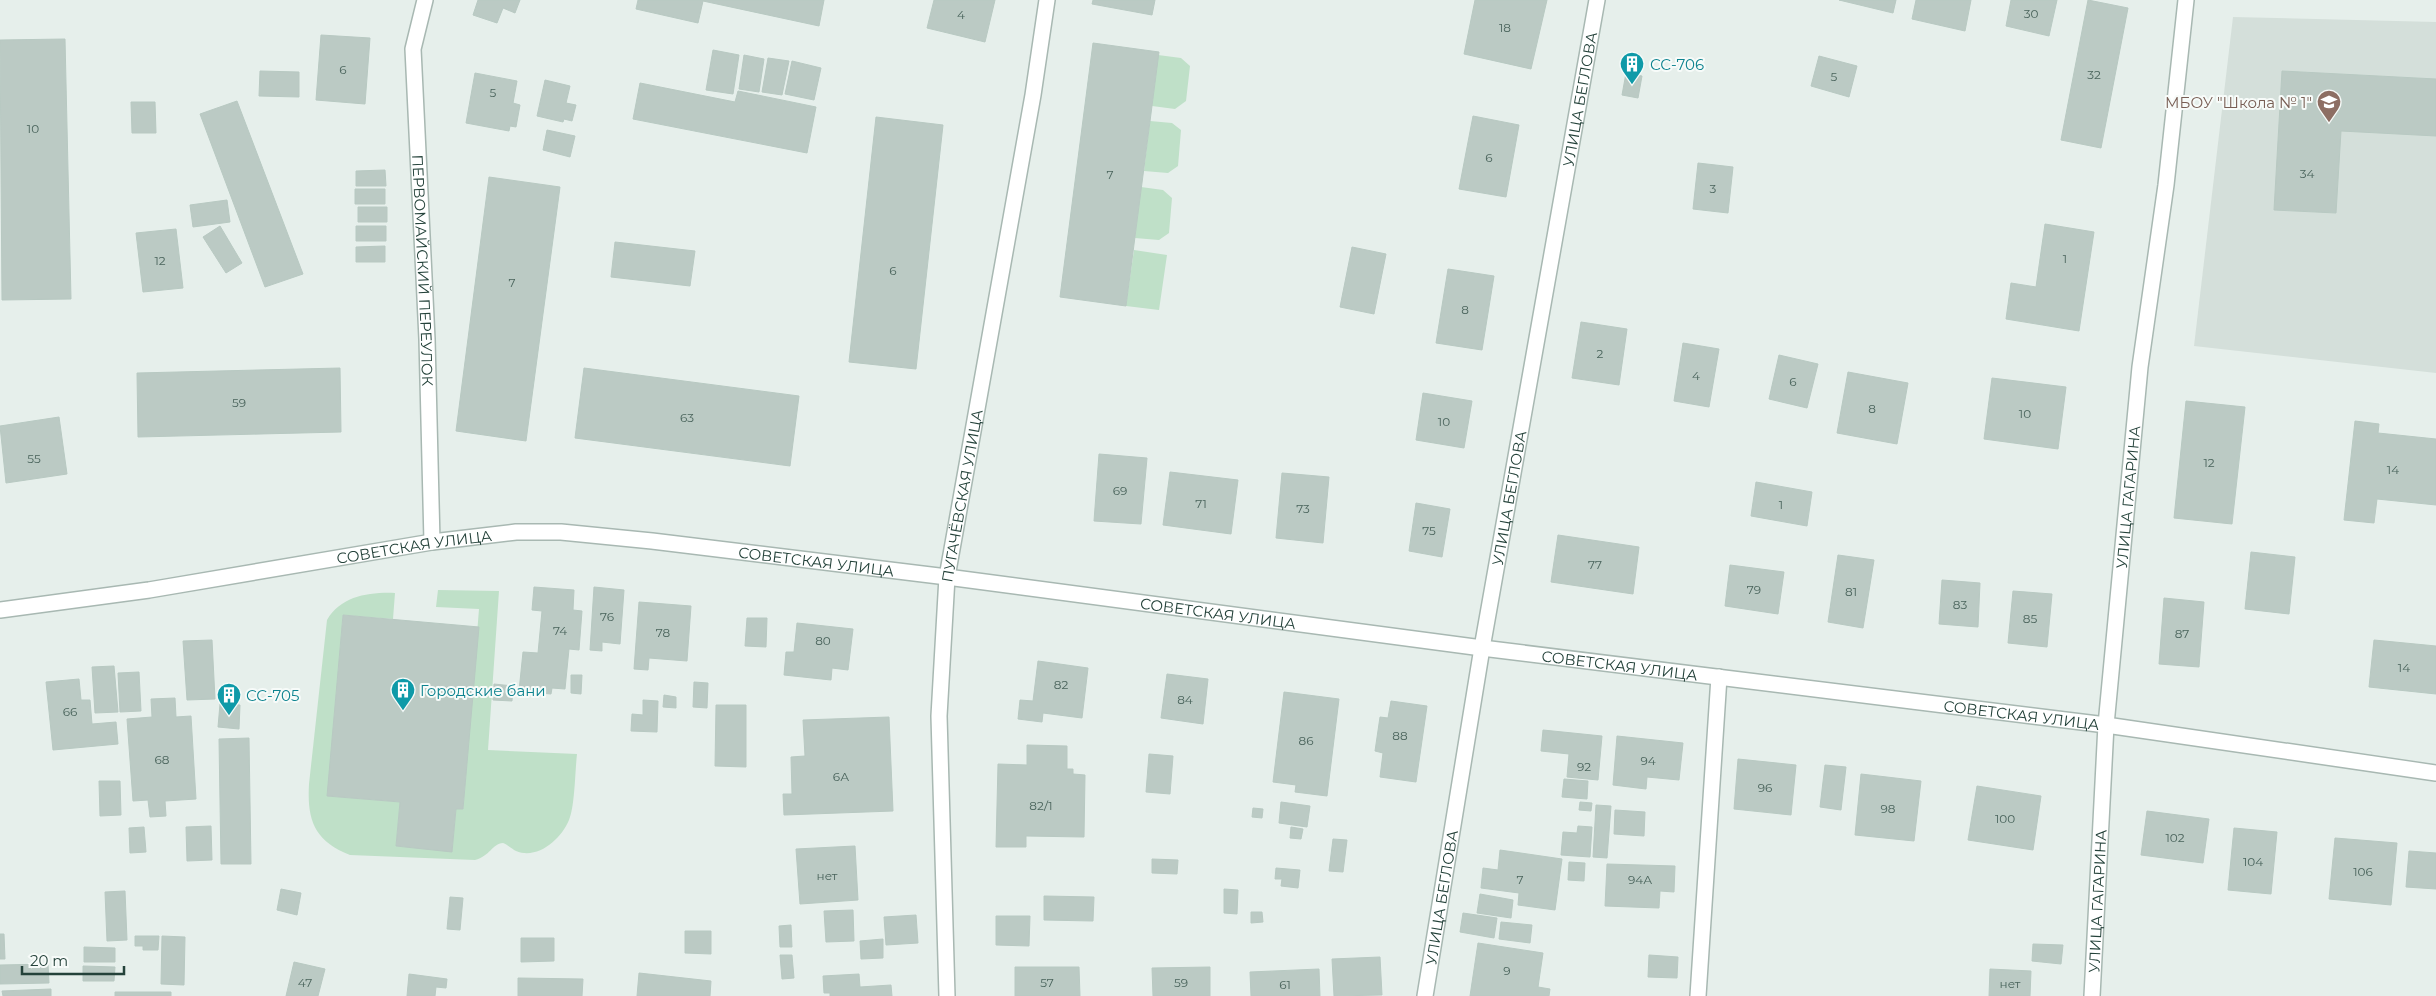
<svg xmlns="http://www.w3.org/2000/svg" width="2436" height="996" viewBox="0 0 2436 996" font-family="Montserrat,sans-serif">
<rect width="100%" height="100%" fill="#e6efeb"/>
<path fill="#d4dfda" d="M2233,17L2436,22V373L2194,346Z"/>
<path fill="#bfe0c8" d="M1158,55L1181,58L1190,66L1186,101L1175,109L1152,106Z
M1150,121L1172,123L1181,130L1178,166L1168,173L1144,171Z
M1141,187L1163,190L1172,198L1169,233L1159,240L1135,238Z
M1134,250L1167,255L1159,310L1126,306Z
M438,590L499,591L488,750L577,754C575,771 575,806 569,820C561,839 538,860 516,851C512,849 508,845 503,843C492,844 490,856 475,860L350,855C314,841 307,820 309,784L327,620C341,596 369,592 395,593L393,619L343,615L328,796L400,802L396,846L452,851L456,809H463L479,609L436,607Z"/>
<path fill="#bbcac4" stroke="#b8c9c2" d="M478,0H520L515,13L503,8L497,23L473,15Z
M638,0H824L819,26L703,1L698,23L636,9Z
M934,0H995L985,42L927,28Z
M1093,0H1155L1152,15L1092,4Z
M1475,0H1547L1531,69L1464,54Z
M1839,0H1896L1893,13Z
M1916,0H1971L1965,31L1912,19Z
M2011,0H2057L2049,36L2006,26Z
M2088,0L2128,8L2101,148L2061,140Z
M321,35L370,38L365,104L316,100Z
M65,39L71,299L2,300L0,40Z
M1093,43L1159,52L1126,306L1060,297Z
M713,50L739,55L733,94L706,90Z
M744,55L764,59L759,92L739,89Z
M1819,56L1857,66L1849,97L1811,86Z
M768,58L789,61L782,95L762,92Z
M792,61L821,68L814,100L785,94Z
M260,71L299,72V97L259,96Z
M2282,71L2436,79V136L2341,131L2336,213L2274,210Z
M475,73L517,81L513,103L520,105L516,127L510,126L509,131L466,123Z
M1626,73L1642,76L1638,98L1622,95Z
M545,80L570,86L566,103L576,105L572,121L564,119L563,122L537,116Z
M640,83L735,102L738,91L816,107L807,153L633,119Z
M237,101L303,274L265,287L200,114Z
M131,102H155L156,133H132Z
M1473,116L1519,125L1506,197L1459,189Z
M876,117L943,125L916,369L849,362Z
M547,130L575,136L570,157L543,150Z
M1698,163L1733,167L1728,213L1693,209Z
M385,170L386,186H356V171Z
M489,177L560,187L526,441L456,431Z
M355,189H385V204H355Z
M227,200L230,222L193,227L190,205Z
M358,207H387V222H358Z
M2045,224L2094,232L2079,331L2006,319L2011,283L2036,287Z
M220,226L242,263L226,273L203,237Z
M356,226H386V241H356Z
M176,229L183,288L143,292L136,233Z
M615,242L695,251L690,286L611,277Z
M385,246V262H356V247Z
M1352,247L1386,254L1374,314L1340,307Z
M1448,269L1494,276L1482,350L1436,343Z
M1581,322L1627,329L1619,385L1572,378Z
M1683,343L1719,349L1709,407L1674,401Z
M1779,355L1818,364L1807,408L1769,399Z
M340,368L341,432L138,437L137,373Z
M584,368L799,396L790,466L575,438Z
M1848,372L1908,383L1897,444L1837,433Z
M1992,378L2066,387L2058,449L1984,439Z
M1423,393L1472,401L1464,448L1416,440Z
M2186,401L2245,407L2232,524L2174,518Z
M59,417L67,474L6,483L0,426Z
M2355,421L2379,424L2378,433L2436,439V505L2377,499L2374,523L2344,520Z
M1099,454L1147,458L1141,524L1094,521Z
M1170,472L1238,480L1231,534L1163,525Z
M1282,473L1329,477L1323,543L1276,538Z
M1756,482L1812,492L1807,526L1751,516Z
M1416,503L1450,509L1442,557L1409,551Z
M1558,535L1639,547L1633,594L1551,582Z
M2251,552L2295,557L2289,614L2245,609Z
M1838,555L1874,560L1863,628L1828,622Z
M1730,565L1784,572L1778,614L1725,606Z
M1942,580L1980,583L1978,627L1939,624Z
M534,587L574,590L573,610L582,611L579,650L569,649L565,689L552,688L551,694L519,691L523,652L538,653L542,611L532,610Z
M594,587L624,590L620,644L602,642V651L590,650Z
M2013,591L2052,594L2047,647L2008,643Z
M2164,598L2204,602L2199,667L2159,664Z
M639,602L691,606L687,661L649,658L648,670L634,669Z
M343,615L479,627L463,809H456L452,852L396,846L400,802L327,796Z
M747,618H767L766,647L745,646Z
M797,623L853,629L848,670L832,668L831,680L784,675L786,652H794Z
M212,640L215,699L187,700L183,641Z
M2374,640L2436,646V694L2369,687Z
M1038,661L1088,668L1082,718L1043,713L1042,722L1018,719L1020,700L1033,701Z
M114,666L118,712L95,713L92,667Z
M139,672L141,711L120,712L118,673Z
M1167,674L1208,679L1203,724L1161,718Z
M571,675H582L581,694L571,693Z
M79,679L81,700H90L92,724L116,722L118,744L53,750L46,682Z
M694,682L708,683L707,708L693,707Z
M494,684L513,686L512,701L493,700Z
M1284,692L1339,699L1327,796L1295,792L1296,785L1273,782Z
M664,695L676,697V708L663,707Z
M175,698L176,717L191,716L196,799L165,801L166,816L150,817L148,800L133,801L127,719L152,717L151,699Z
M643,700L658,701L657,732L631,731L632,714L643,715Z
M1391,701L1427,706L1416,782L1380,777L1383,753L1375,751L1380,717L1388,718Z
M220,704L240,705L239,729L218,727Z
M716,705H746V767L715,766Z
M889,717L893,811L784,815L783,794H792L791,757L805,756L803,720Z
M1543,730L1602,736L1598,780L1567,777L1569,754L1541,751Z
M1617,736L1683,743L1679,780L1647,777L1646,789L1613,785Z
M249,738L251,864H221L219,739Z
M1027,745L1067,746V769H1073V774L1085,775L1084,837L1026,836V847H996L998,764L1027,765Z
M1149,754L1173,756L1170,794L1146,792Z
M1738,759L1796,765L1791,815L1734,809Z
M1825,765L1846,767L1841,810L1820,807Z
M1861,774L1921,781L1914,841L1855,835Z
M1564,779L1588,781L1587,799L1562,797Z
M99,781H120L121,815L100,816Z
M1977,786L2041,796L2033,850L1968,840Z
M1281,802L1310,806L1307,827L1279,823Z
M1580,802L1592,803L1591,811L1579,810Z
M1596,805L1611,806L1607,858L1593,857Z
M1253,808L1263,809L1262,818L1252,817Z
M1615,810L1645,812L1644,836L1614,834Z
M2147,811L2209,819L2203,863L2141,855Z
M211,826L212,860L187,861L186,827Z
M1578,826L1592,827L1590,857L1561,855L1563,832L1577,833Z
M144,827L146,852L130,853L129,828Z
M1291,827L1303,829L1301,839L1290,838Z
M2234,828L2277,832L2271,894L2228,890Z
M2335,838L2397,843L2391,905L2329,899Z
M1333,839L1347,840L1343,872L1329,871Z
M855,846L858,900L800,904L796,849Z
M1500,850L1562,859L1555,910L1518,905L1519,893L1481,888L1483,868L1498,870Z
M2409,851L2436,853V889L2406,887Z
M1152,859L1178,860L1177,874L1152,873Z
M1569,862L1585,863L1584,881L1568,880Z
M1607,864L1675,866L1674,892L1660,891L1659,908L1605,906Z
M1276,868L1300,870L1298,888L1281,886L1282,879H1275Z
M281,889L301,893L297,915L277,910Z
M1224,889L1238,890L1237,914L1224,913Z
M125,891L127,940L107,941L105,892Z
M1480,894L1513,900L1511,918L1477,913Z
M1044,896L1094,897L1093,921L1044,920Z
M450,897L463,898L460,930L447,929Z
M853,910L854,941L826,942L824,911Z
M1251,912H1262L1263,922L1251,923Z
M1463,913L1497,918L1494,938L1460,932Z
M916,915L918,943L886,945L884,917Z
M996,916H1030L1029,946L996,945Z
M1501,922L1532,925L1530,943L1499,939Z
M791,925L792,947H780L779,926Z
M685,931H711V954L685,953Z
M0,934H4L5,959H0Z
M135,936H159L158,950H143V946H135Z
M162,936L185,937L184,985L161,984Z
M521,938H554V961L521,962Z
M883,939V958L861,959L860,941Z
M1478,943L1543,953L1538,987L1550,989L1549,996H1470Z
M2033,944L2063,945L2061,964L2032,961Z
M84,947L115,948V962H84Z
M780,955H792L794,978L782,979Z
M1649,955L1678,957L1677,978L1648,977Z
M1380,957L1382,995L1334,996L1332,959Z
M294,962L325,969L318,996H286Z
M48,964L49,983L0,984V965Z
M83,966L115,967L114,981H83Z
M1015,967H1079L1080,996H1015Z
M1210,967V996H1153L1152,968Z
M1319,969L1320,996H1251L1250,972Z
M1990,969L2031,971L2030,996H1989Z
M639,973L711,981L710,996H637Z
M409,974L447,979L446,988L436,987L435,996H407Z
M859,974L860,987L891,985L892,996H830V993H824L823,976Z
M518,978L583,979L582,996H518Z
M51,989V996H3L2,991Z
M115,992H171V996H115Z"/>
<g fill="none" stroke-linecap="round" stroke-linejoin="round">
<defs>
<g id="minor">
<path id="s1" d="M425,0L413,49L427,339L432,542"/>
<path id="s2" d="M1425,996L1482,648L1597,0"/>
<path d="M1698,996L1719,677"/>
<path id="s3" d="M2092,996L2106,725"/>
</g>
<g id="tertiary">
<path id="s4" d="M0,610L149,590L432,542L516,532H561L652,541L947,577L1482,648L2106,725L2436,773"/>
<path id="s5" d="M2106,725L2140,367L2166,185L2186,0"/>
<path id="s6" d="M947,996L939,716L947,577L1033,95L1047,0"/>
</g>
</defs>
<use href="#minor" stroke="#a8b8b2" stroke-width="18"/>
<use href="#tertiary" stroke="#a8b8b2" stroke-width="18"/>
<use href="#minor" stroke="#fff" stroke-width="15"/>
<use href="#tertiary" stroke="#fff" stroke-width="15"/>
</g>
<defs>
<symbol id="building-pin" viewBox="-11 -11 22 30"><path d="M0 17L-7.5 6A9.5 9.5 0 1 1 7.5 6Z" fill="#0f9aa8" stroke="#f7fbf9"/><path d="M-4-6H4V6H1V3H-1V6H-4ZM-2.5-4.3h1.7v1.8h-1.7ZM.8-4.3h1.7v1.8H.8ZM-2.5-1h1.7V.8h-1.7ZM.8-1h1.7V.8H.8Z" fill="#fff"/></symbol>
<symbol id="school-pin" viewBox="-11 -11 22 30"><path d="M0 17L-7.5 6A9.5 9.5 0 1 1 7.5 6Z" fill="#8d6e63" stroke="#f7fbf9"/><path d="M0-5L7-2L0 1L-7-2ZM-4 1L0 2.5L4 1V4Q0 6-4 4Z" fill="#fff"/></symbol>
</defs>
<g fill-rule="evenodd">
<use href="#building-pin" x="1618" y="50" width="28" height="38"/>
<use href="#school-pin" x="2315" y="88" width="28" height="38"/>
<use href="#building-pin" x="389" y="676" width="28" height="38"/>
<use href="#building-pin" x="215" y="681" width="28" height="38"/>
</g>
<g text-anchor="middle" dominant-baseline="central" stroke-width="4" stroke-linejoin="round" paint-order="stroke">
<g font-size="12" fill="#4a645c">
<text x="2031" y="13">30</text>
<text x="961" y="14">4</text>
<text x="1505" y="27">18</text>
<text x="343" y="69">6</text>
<text x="2094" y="74">32</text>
<text x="1834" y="76">5</text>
<text x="493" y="92">5</text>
<text x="33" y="128">10</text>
<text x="1489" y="157">6</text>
<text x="2307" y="173">34</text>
<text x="1110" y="174">7</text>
<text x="1713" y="188">3</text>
<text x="2065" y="258">1</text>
<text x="160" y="260">12</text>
<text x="893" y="270">6</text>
<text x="512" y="282">7</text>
<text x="1465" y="309">8</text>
<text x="1600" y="353">2</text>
<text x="1696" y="375">4</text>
<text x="1793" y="381">6</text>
<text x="239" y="402">59</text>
<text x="1872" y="408">8</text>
<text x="2025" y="413">10</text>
<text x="687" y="417">63</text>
<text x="1444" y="421">10</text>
<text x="34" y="458">55</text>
<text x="2209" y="462">12</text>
<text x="2393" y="469">14</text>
<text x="1120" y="490">69</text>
<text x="1201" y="503">71</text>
<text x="1781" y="504">1</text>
<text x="1303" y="508">73</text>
<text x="1429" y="530">75</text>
<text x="1595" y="564">77</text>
<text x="1754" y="589">79</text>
<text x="1851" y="591">81</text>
<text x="1960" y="604">83</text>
<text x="607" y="616">76</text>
<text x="2030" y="618">85</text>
<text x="560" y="630">74</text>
<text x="663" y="632">78</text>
<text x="2182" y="633">87</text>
<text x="823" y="640">80</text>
<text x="2404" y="667">14</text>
<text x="1061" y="684">82</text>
<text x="1185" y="699">84</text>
<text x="70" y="711">66</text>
<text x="1400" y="735">88</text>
<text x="1306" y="740">86</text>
<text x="162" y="759">68</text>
<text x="1648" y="760">94</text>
<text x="1584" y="766">92</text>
<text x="841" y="776">6А</text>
<text x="1765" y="787">96</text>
<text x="1041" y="805">82/1</text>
<text x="1888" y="808">98</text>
<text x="2005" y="818">100</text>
<text x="2175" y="837">102</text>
<text x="2253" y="861">104</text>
<text x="2363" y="871">106</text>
<text x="827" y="875">нет</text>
<text x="1520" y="879">7</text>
<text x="1640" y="879">94А</text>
<text x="1507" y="970">9</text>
<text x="305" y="982">47</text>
<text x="1047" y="982">57</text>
<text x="1181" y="982">59</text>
<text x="2010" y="983">нет</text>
<text x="1285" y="984">61</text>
</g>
<g font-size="15" fill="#0d838f" stroke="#f7fbf9" text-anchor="start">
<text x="1650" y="64">СС-706</text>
<text x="420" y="690">Городские бани</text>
<text x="246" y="695">СС-705</text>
</g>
<g font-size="15" fill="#24423a" stroke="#f7fbf9">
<text stroke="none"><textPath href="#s2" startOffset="910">УЛИЦА БЕГЛОВА</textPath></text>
<text stroke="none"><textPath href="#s1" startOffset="272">ПЕРВОМАЙСКИЙ ПЕРЕУЛОК</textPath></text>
<text stroke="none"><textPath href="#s6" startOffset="502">ПУГАЧЁВСКАЯ УЛИЦА</textPath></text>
<text stroke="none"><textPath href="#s5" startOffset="229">УЛИЦА ГАГАРИНА</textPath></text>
<text stroke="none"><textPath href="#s2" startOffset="505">УЛИЦА БЕГЛОВА</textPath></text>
<text stroke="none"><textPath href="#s4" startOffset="419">СОВЕТСКАЯ УЛИЦА</textPath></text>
<text stroke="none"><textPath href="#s4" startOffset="824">СОВЕТСКАЯ УЛИЦА</textPath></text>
<text stroke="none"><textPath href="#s4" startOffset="1229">СОВЕТСКАЯ УЛИЦА</textPath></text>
<text stroke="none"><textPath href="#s4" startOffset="1634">СОВЕТСКАЯ УЛИЦА</textPath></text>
<text stroke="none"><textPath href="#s4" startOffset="2039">СОВЕТСКАЯ УЛИЦА</textPath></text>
<text stroke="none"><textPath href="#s2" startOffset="100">УЛИЦА БЕГЛОВА</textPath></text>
<text stroke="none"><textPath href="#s3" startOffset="95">УЛИЦА ГАГАРИНА</textPath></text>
</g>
<g font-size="15" fill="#785e54" stroke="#f7fbf9" text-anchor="end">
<text x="2312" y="102">МБОУ "Школа № 1"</text>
</g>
</g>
<path d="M22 966v8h102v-8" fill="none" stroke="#24423a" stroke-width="2.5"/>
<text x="30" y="966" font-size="15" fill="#24423a" stroke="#f7fbf9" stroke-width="4" paint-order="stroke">20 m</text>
</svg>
